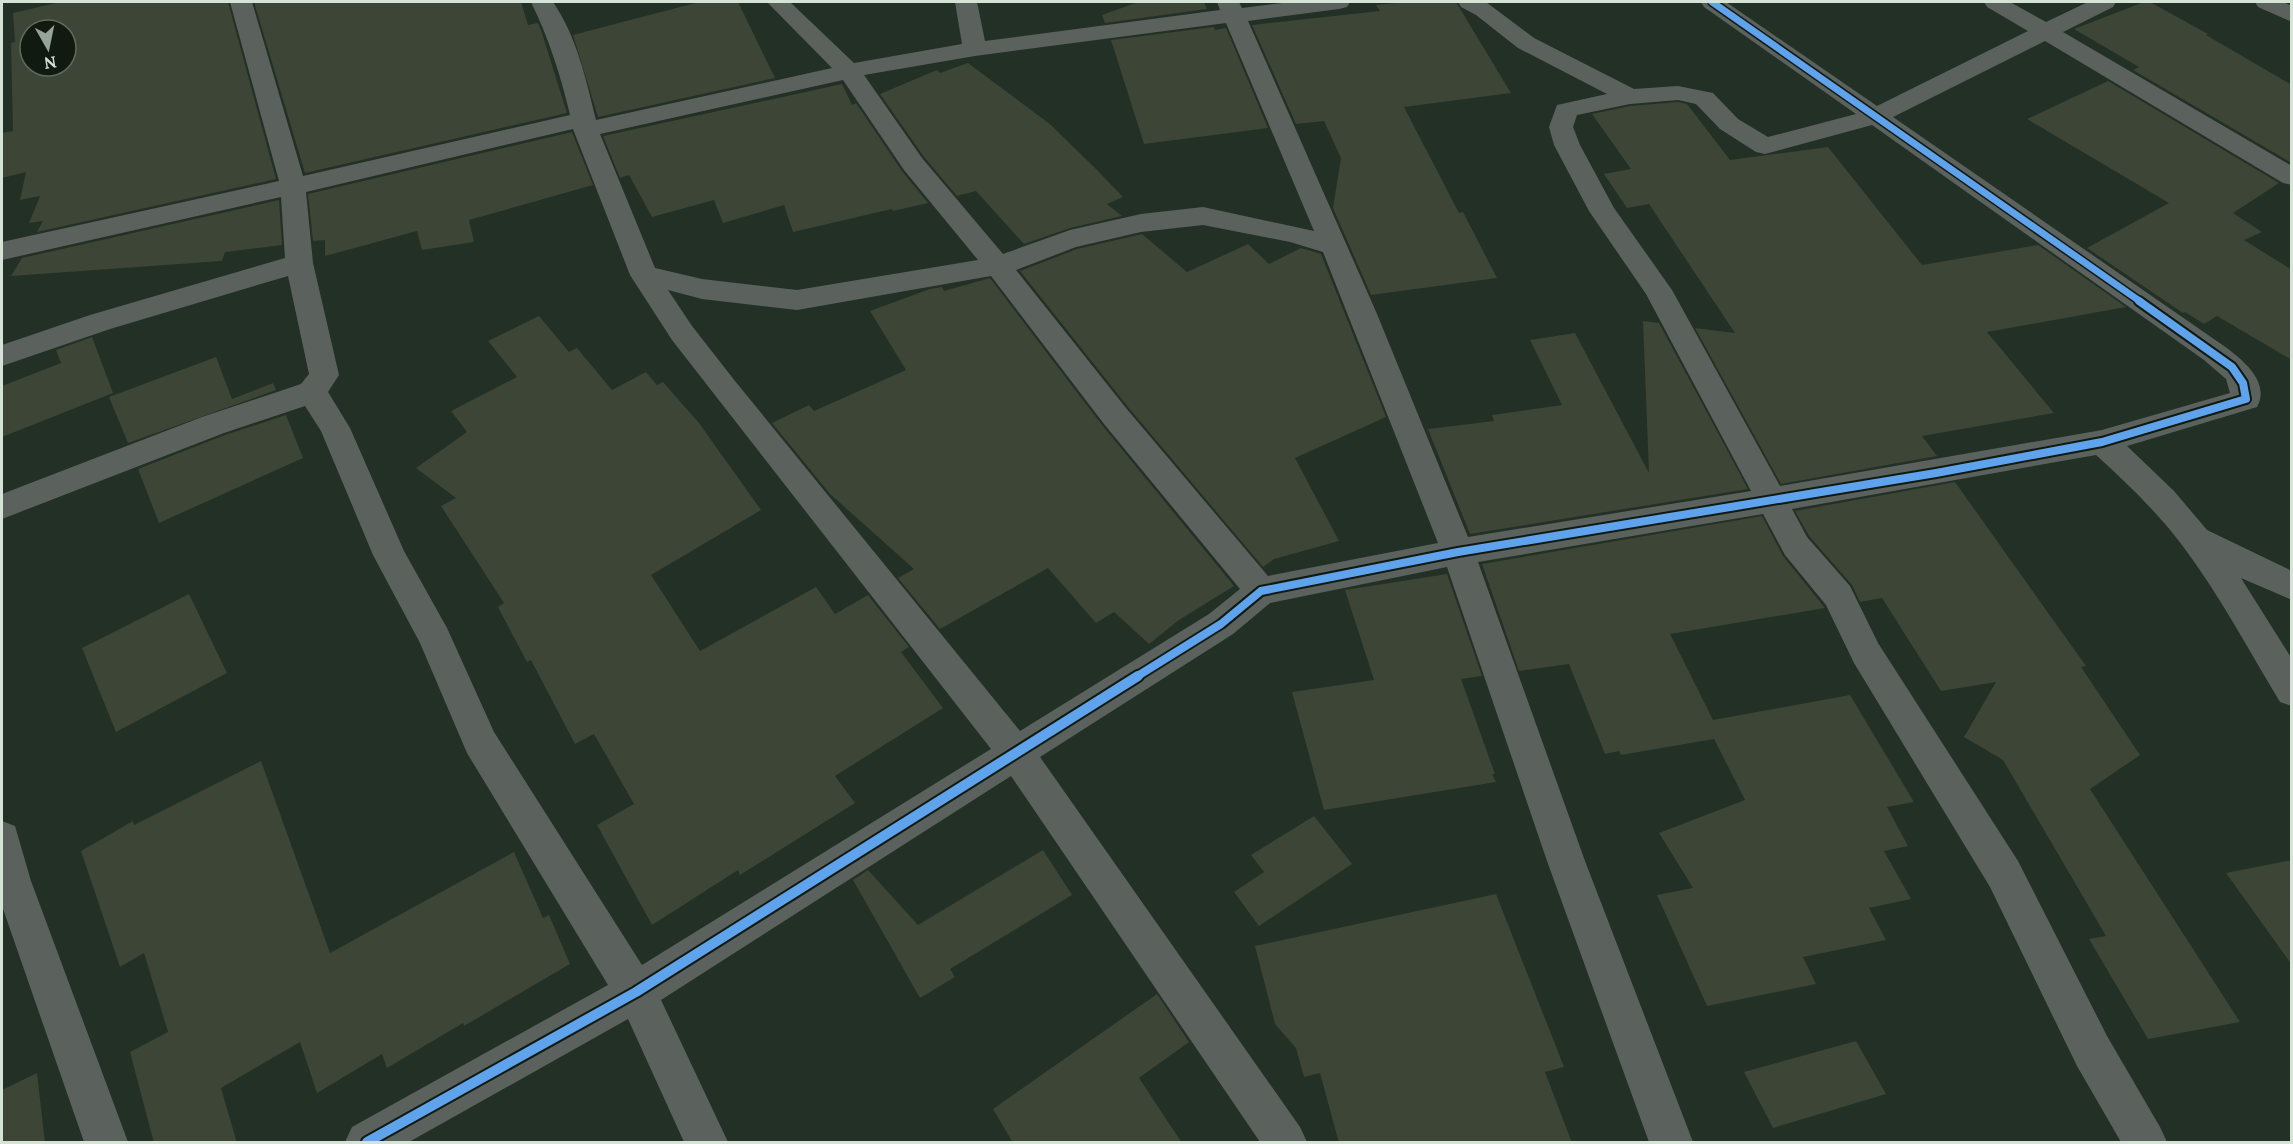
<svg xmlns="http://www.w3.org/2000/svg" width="2293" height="1144" viewBox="0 0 2293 1144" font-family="Lora,serif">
<rect width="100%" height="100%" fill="#233025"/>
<path fill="#3c4536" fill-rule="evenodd" d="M60,2H228L276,179L37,232L43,221L29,223L40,196L20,200L26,172L2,178V133L13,131L11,43L15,42L13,13ZM30,30H66V66H30Z
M254,2H521L528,25L538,23L541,30L567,113L305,173Z
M699,2H738L775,78L598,117L573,35Z
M1138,2H1204L1207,9L1105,23L1102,15Z
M1405,2H1456L1511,93L1404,107L1459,213L1463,212L1497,278L1371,295L1333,208L1341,158L1324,121L1296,124L1252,25L1380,11L1376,5Z
M2144,2H2150L2208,34L2206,35L2292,85V163L2133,70L2139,67L2074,29Z
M1214,27L1215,30L1226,28L1268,128L1144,144L1111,40Z
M968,63L1051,125L1096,169L1123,197L1107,204L1122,216L1070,228L1024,244L976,191L957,196L924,157L880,94L937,70L940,73Z
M2108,81L2279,183L2233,213L2262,232L2244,240L2292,270V360L2217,316L2204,324L2185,312L2183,313L2087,248L2169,203L2027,119Z
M842,84L852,105L856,103L902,171L928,203L893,211L892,209L793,232L784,205L723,223L714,200L652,217L629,175L620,178L603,136Z
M1678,102L1687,104L1730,160L1828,147L1922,265L2038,245L2126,307L1987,332L2054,413L1922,436L1937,456L1781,484L1695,328L1735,333L1649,204L1627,208L1604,174L1631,169L1592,114L1630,106Z
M572,132L593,185L469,220L474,242L422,250L417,231L325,256V240L313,241L308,194Z
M279,200L282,245L225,252L222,261L11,276L22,258Z
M1142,234L1187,272L1248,244L1269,264L1301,248L1321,254L1386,417L1295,458L1339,541L1274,559L1263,567L1128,407L1020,271L1077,249Z
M990,278L1102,425L1234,586L1179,620L1149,644L1114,612L1096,623L1048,568L940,629L898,578L914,569L830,494L772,423L809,405L814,411L906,370L870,311L930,289L942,287L944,291Z
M539,316L569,352L577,348L612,390L646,372L657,385L663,382L699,423L761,510L651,575L700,651L816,587L835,614L868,595L909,647L901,652L943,708L835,776L855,803L740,875L738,870L652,925L597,825L634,804L594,734L575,744L531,660L527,662L498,607L504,603L441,506L456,498L416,468L467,432L451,411L517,377L488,341Z
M1643,321L1659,323L1748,489L1470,534L1428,429L1494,421L1492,415L1562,405L1530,340L1575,333L1649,473Z
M92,337L113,393L2,437V386L61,363L56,350Z
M216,357L232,399L273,383L276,390L128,443L109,397Z
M286,415L303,458L159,523L138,469L225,435Z
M1955,482L2086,666L2081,667L2140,755L2090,789L2240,1022L2148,1039L2089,939L2106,936L2003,760L1964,737L1996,682L1941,691L1882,598L1860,602L1852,585L1809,536L1795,511Z
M1762,516L1783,556L1825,608L1670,634L1713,720L1850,695L1914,802L1887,807L1908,846L1884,851L1911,899L1869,908L1886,940L1803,957L1816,984L1707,1006L1657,895L1693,888L1659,833L1745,800L1714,739L1621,755L1619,751L1605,754L1569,664L1519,671L1482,564Z
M1447,574L1482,676L1461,679L1495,774H1492L1496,782L1324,810L1292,692L1374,680L1345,590Z
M189,594L227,673L116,732L82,648Z
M261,761L330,953L514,852L543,918L549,915L570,964L464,1026L463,1023L387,1068L382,1054L317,1093L300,1042L221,1088L237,1143H154L130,1052L168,1032L144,953L120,967L81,851L133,821L134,825Z
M1314,816L1352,864L1259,926L1234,892L1264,872L1251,855Z
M1043,850L1072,895L950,969L955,977L920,998L853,880L868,870L918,925Z
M2292,860V965L2226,873Z
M1496,894L1564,1067L1545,1072L1572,1143H1339L1320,1073L1304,1077L1296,1048L1275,1024L1255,946Z
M1157,994L1189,1042L1139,1078L1182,1143H1013L993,1109Z
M1856,1041L1886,1094L1773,1128L1744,1072Z
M37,1073L45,1143H2V1090Z"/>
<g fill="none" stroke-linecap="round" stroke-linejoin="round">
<path fill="#5b625e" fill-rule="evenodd" d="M230,2H252L303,176L570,115C560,73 549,39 531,2H553C577,37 586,80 596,120L832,68L767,2H790L854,63L962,44L955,2H977L985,41L1220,10L1217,2H1239L1242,8L1290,2H1350L1347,7L1339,9L1248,21L1377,314L1468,537L1751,491L1646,294L1589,211L1554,145L1549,127L1557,105L1607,94L1518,48L1476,15L1461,7L1458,2H1486L1534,38L1634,89L1678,86L1713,93L1738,119L1768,137L1856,114L1704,7L1701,2H1726L1877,106L2028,31L1987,7L1984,2H2010L2046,22L2088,2H2116L2113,7L2063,32L2292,166V185L2283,183L2045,41L1893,117L2224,346C2242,359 2271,382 2257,407L2127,446L2174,491L2207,530L2292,571V600L2241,578L2292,659V706L2280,702C2248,649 2219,594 2182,545C2157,512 2127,483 2096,455L1792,509L1807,537L1850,586L1878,643L2018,861L2107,1036L2160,1127L2167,1142H2121L2077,1066L1990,887L1854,663L1826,605L1785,555L1763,514L1478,562L1585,861L1693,1142H1649L1547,861L1447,567L1270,603L1233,634L1040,757L1300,1127L1307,1142H1260L1011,776L661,1000L728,1142H684L628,1019L409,1142H345L352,1127L608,985L467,753L420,643L373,555L321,431L305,406L224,433L2,519V494L202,417L301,384L309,374L288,276L110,329L2,366V345L90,315L285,258L281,197L2,260V242L279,181ZM1226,23L1314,231L1203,207L1141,214L1070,230L1003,254L922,158L864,75L975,56ZM843,80L904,170L978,260L797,290L702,279L655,268L600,134ZM1678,100L1696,104L1720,129L1756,152L1765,154L1872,125L2204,360L2226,379L2230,393L2102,430L1780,486L1672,290L1614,208L1580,145L1573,127L1577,115L1630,104ZM573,129L630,275L672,340L991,749L642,965L494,732L447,628L404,551L350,428L328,392L339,375L313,263L306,192ZM1203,225L1290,242L1323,252L1438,543L1268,576L1126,408L1016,270L1076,247L1141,232ZM991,276L1104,424L1240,589L1209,614L1020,731L735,381L692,326L668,290L702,299L797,310Z
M2255,2H2283L2292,6V22L2258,7Z
M2,821L15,826L31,881L128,1142H84L2,906Z"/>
<defs>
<path id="cycleway-far2" d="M1712,2L2141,302"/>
<path id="cycleway-far1" d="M1136,677L1221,624L1261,591L1458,552L1936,473L2102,442L2246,399L2243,383L2232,367L2139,301"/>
<path id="cycleway" d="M367,1142L636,992L1138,676"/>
</defs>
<use href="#cycleway-far2" stroke="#101a11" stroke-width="10"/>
<use href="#cycleway-far1" stroke="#101a11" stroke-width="12"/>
<use href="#cycleway" stroke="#101a11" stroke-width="14"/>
<use href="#cycleway-far2" stroke="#60a3ed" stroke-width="7"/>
<use href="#cycleway-far1" stroke="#60a3ed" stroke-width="8"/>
<use href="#cycleway" stroke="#60a3ed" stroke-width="10"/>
</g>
<rect width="2293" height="1144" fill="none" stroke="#d5e2d6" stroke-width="6"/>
<g transform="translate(48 48) rotate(171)"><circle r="28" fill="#101a11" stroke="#5f6a60" stroke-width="1.5"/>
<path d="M0-4.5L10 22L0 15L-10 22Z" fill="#97a498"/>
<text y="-9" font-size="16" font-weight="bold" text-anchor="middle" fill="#d5e2d6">N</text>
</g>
</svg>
